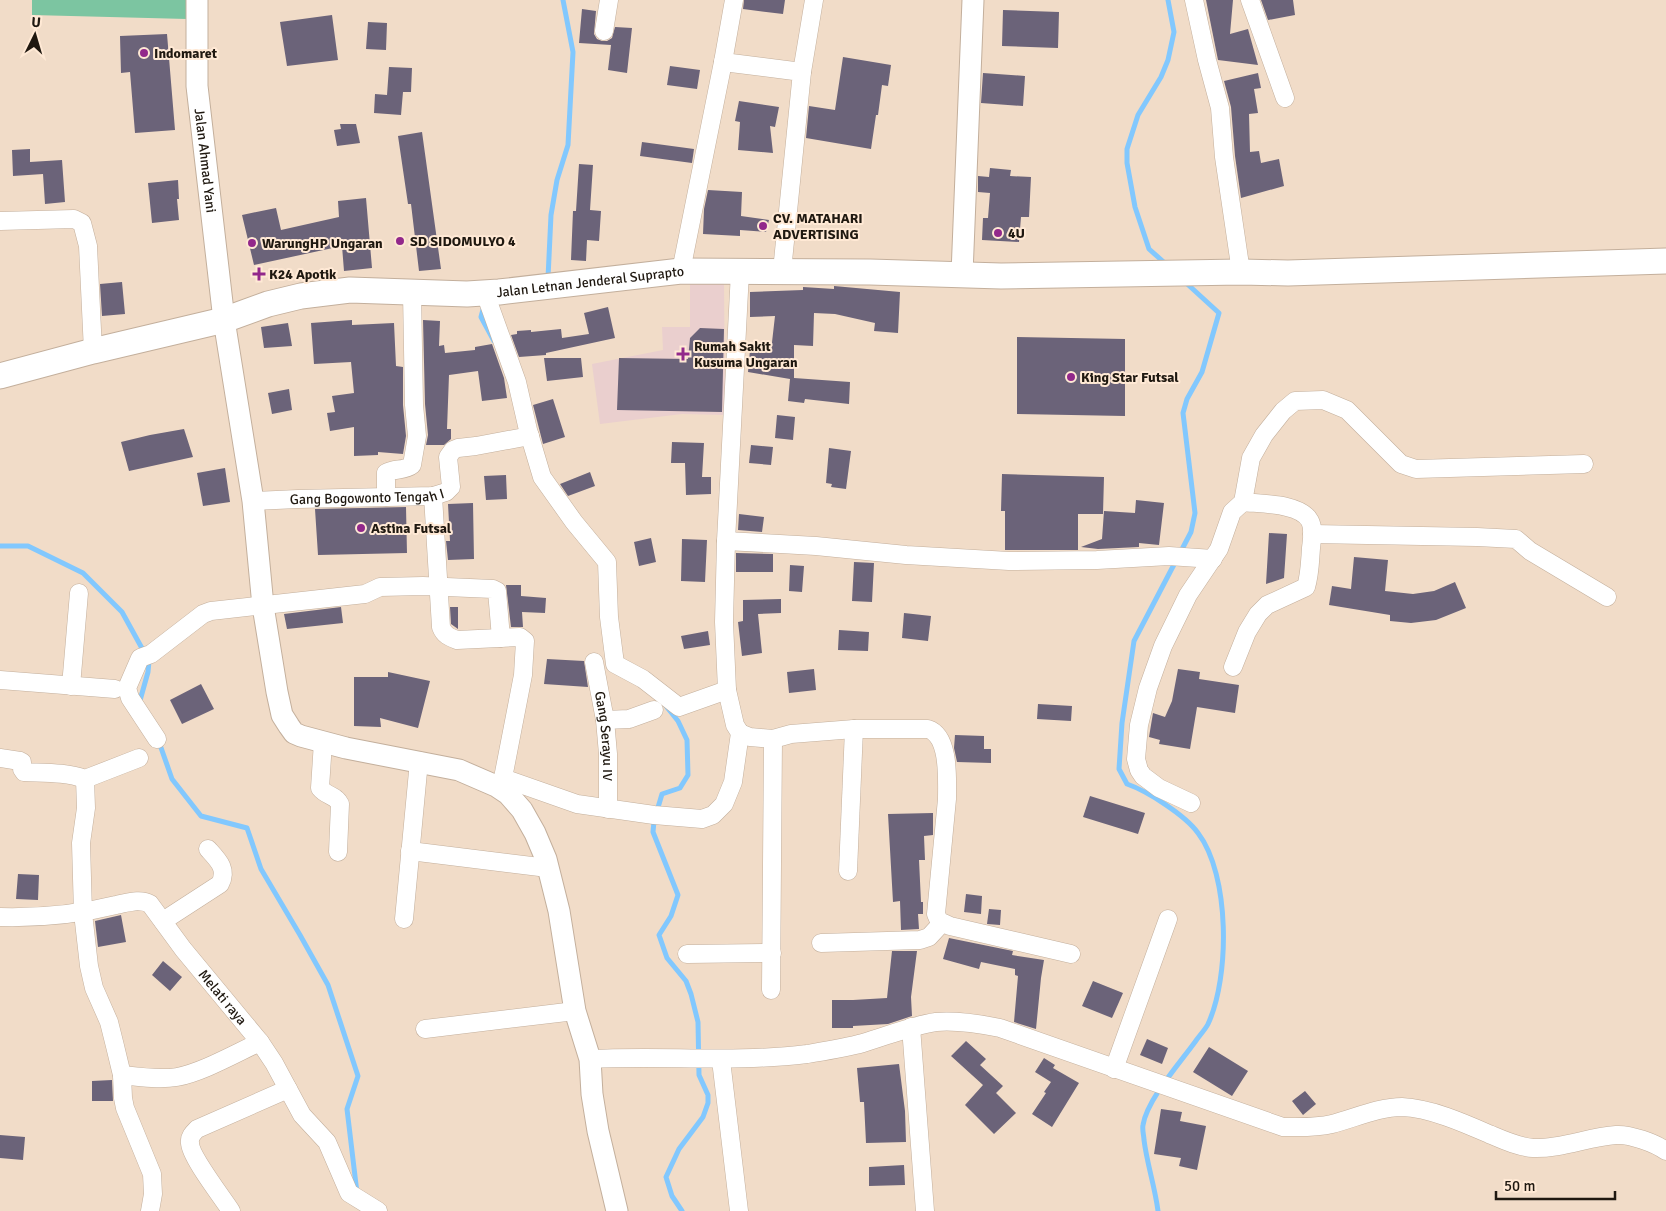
<svg xmlns="http://www.w3.org/2000/svg" width="1666" height="1211" viewBox="0 0 1666 1211" font-family="Signika,sans-serif">
<rect width="100%" height="100%" fill="#f1dcc8"/>
<path fill="#eacfce" d="M690,281H724L725,415L682,414L600,424L592,364L663,350L662,327H690Z"/>
<path fill="#7cc5a1" d="M32,0H187V19L32,15Z"/>
<g fill="none" stroke-linecap="round" stroke-linejoin="round">
<path stroke="#82c8fe" stroke-width="5" d="M1167,265L1149,249L1135,207L1127,163V149L1138,115L1161,77L1168,60L1174,32L1168,0
M548,278L551,215L557,180L568,145L573,52L563,0
M484,306L481,317L494,341
M0,546H28L83,573L122,612L149,661L148,672L139,704
M666,706L678,721L687,740L688,775L680,788L662,794L654,821L653,832L678,895L671,916L659,935L667,958L686,981L691,994L698,1022L699,1075L708,1095V1103L703,1117L679,1149L666,1177L672,1196L682,1211
M159,742L172,779L201,816L247,828L261,869L300,935L328,985L358,1076L347,1109L357,1193
M1158,1211C1155,1187 1147,1164 1144,1140C1144,1136 1142,1130 1143,1125C1147,1100 1179,1064 1195,1042C1199,1036 1205,1030 1208,1024C1230,977 1230,875 1198,833C1185,815 1147,791 1127,784L1119,769L1122,723L1134,641L1191,532L1195,513L1183,413L1187,399L1202,372L1219,313L1184,281"/>
</g>
<path fill="#6b6379" d="M744,0H785L783,14L743,9Z
M1206,0H1233L1230,34L1248,29L1258,65L1218,60Z
M1261,0H1293L1295,15L1268,20Z
M582,9L596,11L594,34L597,39L602,41H607L612,38L615,27L632,28L627,73L608,70L611,45L579,43Z
M1003,10L1059,12L1058,48L1002,46Z
M332,15L338,60L287,66L280,22Z
M368,22L387,23L386,50L366,49Z
M167,34L175,130L135,133L130,72L121,73L120,36Z
M843,57L891,65L888,86L882,85L878,115H876L871,149L806,138L809,106L835,110Z
M670,66L700,70L697,89L667,85Z
M389,67L412,68L411,92H403L401,115L374,113L375,94L387,95Z
M983,73L1025,76L1023,106L981,103Z
M1258,73L1261,88L1254,89L1258,113L1249,114L1250,152L1259,151L1261,163L1279,159L1284,186L1241,198L1235,156L1231,107L1224,81Z
M739,101L779,107L775,127L770,126L773,153L738,150L740,122L735,121Z
M340,124H356L360,143L337,146L334,130L341,129Z
M422,132L441,269L419,271L411,204H408L398,136Z
M642,142L694,149L692,163L640,156Z
M30,149V162L62,160L65,202L45,204L43,174L13,176L12,150Z
M579,164L593,165L590,210L601,211L599,241L587,240L586,261L571,260L573,211H576Z
M990,168L1011,170L1010,176L1031,177L1029,217H1021L1019,242L982,240L983,218H988L990,193L978,192V176L989,177Z
M178,180L179,199H177L179,220L152,223L148,183Z
M708,190L742,192L741,216L769,220L766,232L740,230V236L703,234L704,209Z
M366,198L372,268L344,271L342,246L254,265L242,215L276,208L281,230L339,217L338,201Z
M122,282L125,314L102,316L100,284Z
M834,286L900,292L898,333L874,331L875,323L835,314L814,313L813,346L794,345V378L850,382L849,404L805,399L804,403L788,401L790,379L748,372L750,350L771,351L775,316L750,317V292L803,290V287L834,289Z
M608,307L615,338L546,353V355L519,357L511,335L517,334V331L531,330V332L561,329L562,338L589,334L584,313Z
M352,320V325L394,323L396,366L403,367V405L406,436L403,454L378,452V455L354,456V427L330,431L327,413L335,412L332,396L354,393L351,362L314,364L311,323Z
M423,320L440,321L439,346L444,345L445,353L475,350V347L492,344L504,378L507,398L482,401L478,371L449,375L447,429H451V439L444,445H426L428,435L425,404Z
M288,323L292,346L264,348L261,327Z
M700,328L724,329L722,412L617,410L619,358L688,359L690,338Z
M1017,337L1125,339V416L1017,414Z
M544,358H581L583,377L547,381Z
M289,389L292,410L272,414L268,393Z
M553,399L565,437L543,444L533,405Z
M777,415L795,417L793,440L775,438Z
M184,429L193,457L129,471L121,442L150,435Z
M672,442L704,443L702,477H711V494L686,495L685,463H671Z
M751,445L773,447L771,465L749,463Z
M829,448L851,451L846,489L831,487L832,484L826,483Z
M225,468L230,502L203,506L197,473Z
M590,472L595,486L568,496L560,484Z
M1002,474L1104,477L1103,514H1078V550H1005V511H1001Z
M506,475L507,499L486,500L484,476Z
M1136,500L1164,503L1159,545L1139,543V547L1098,549L1081,547L1102,539L1104,511L1135,513Z
M473,503L474,559L448,560L446,541H450L448,504Z
M406,507L407,553L318,555L315,509Z
M739,514L764,517L762,532L738,530Z
M1269,533L1287,534L1284,578L1266,584Z
M651,538L656,562L639,566L634,542Z
M682,539L707,540L705,582L681,581Z
M736,553L773,554V572H736Z
M1354,557L1388,560L1385,591L1413,594L1434,591L1455,582L1466,608L1436,620L1411,623L1390,621V615L1329,605L1332,586L1351,589Z
M854,562L874,563L872,602L852,601Z
M790,565L804,566L802,592L789,591Z
M506,585H521V596L546,598L545,613L522,612L523,627H511Z
M781,599V613L758,614L762,653L742,656L738,622L743,621V600Z
M341,607L343,623L287,629L284,614Z
M450,607H458V629L451,624Z
M904,613L931,616L928,641L902,638Z
M839,630L869,632L868,651L838,650Z
M708,631L710,645L684,649L681,636Z
M547,659L584,661L588,687L544,684Z
M814,669L816,690L789,693L787,672Z
M1178,669L1200,672L1199,679L1239,685L1235,713L1197,707L1190,749L1159,744L1160,740L1149,737L1153,713L1165,717L1172,701Z
M388,672L430,681L418,728L380,718L381,727L354,726V677H388Z
M201,684L214,709L182,724L170,700Z
M1038,704L1072,706L1071,721L1037,719Z
M955,735L984,736V749H991V763L957,762L954,748Z
M1090,796L1145,813L1138,834L1083,817Z
M933,813V835L924,836L925,860H919L921,902H923V914H918L919,929L901,930L900,901L893,902L888,814Z
M18,874L39,875L38,900L16,899Z
M966,894L982,896L981,914L964,912Z
M989,909L1001,910L1000,925L987,924Z
M121,915L126,942L98,947L95,921Z
M949,938L1013,951L1012,955L1044,960L1041,978L1036,1029L1014,1022L1018,976L1015,975V969L981,962L979,969L943,959Z
M892,951H917L911,997L912,1016L888,1024L853,1026V1028H832V1000H853L887,998Z
M163,961L182,977L170,991L152,975Z
M1093,981L1123,993L1112,1018L1082,1006Z
M1147,1039L1168,1048L1162,1064L1140,1055Z
M966,1041L986,1059L980,1065L1003,1086L996,1093L1016,1113L994,1134L965,1105L983,1085L951,1056Z
M1209,1047L1248,1071L1232,1096L1193,1072Z
M1044,1058L1055,1065L1053,1068L1079,1083L1052,1127L1032,1114L1046,1093L1044,1092L1051,1082L1035,1072Z
M899,1064L905,1111L906,1142L866,1143L864,1102H860L857,1068Z
M112,1080L113,1101H92V1081Z
M1305,1091L1316,1104L1303,1115L1292,1101Z
M1161,1109L1182,1112L1180,1121L1206,1126L1197,1170L1179,1166L1181,1158L1154,1154Z
M0,1135L25,1137L23,1160L0,1158Z
M904,1165L905,1185L869,1186V1167Z"/>
<g fill="none" stroke-linecap="round" stroke-linejoin="round">
<defs>
<g id="minor">
<path d="M1194,0L1207,60L1220,108L1224,157L1241,272"/>
<path d="M1250,0L1285,98"/>
<path d="M604,31L609,0"/>
<path d="M723,62L802,72L782,271"/>
<path d="M802,72L814,0"/>
<path d="M0,221L74,219L82,223L88,246L93,351"/>
<path d="M681,271L723,62L734,0"/>
<path d="M485,293L517,382L528,430L542,477L574,522L607,562L609,617L615,664L643,679L679,707L727,690"/>
<path d="M433,496L441,627C444,635 449,637 457,640L520,637L525,641L523,675L503,778"/>
<path d="M386,497V473C394,468 405,471 412,465L417,436L414,405L412,292"/>
<path id="s1" d="M253,501L298,499L433,496L446,492L451,487L448,457L453,450L458,448L476,446L530,436"/>
<path d="M1312,534L1477,537L1516,539L1530,551L1607,597"/>
<path d="M726,541L816,546L906,555L1009,561L1097,560L1169,556L1213,559"/>
<path id="s2" d="M594,662L605,720L608,754V809"/>
<path d="M1233,667L1247,632L1258,614L1267,605L1306,587C1310,574 1310,561 1311,548C1312,539 1314,529 1310,521C1301,503 1261,504 1243,502"/>
<path d="M0,680L115,689"/>
<path d="M71,686L79,593"/>
<path d="M605,720L629,719L654,710"/>
<path d="M740,733L750,737L773,739L791,734L854,729H928C950,736 947,780 947,799L936,914L939,921L950,926L1071,954"/>
<path d="M157,739L130,698L127,688L140,658L151,654L203,614L211,611L365,594L380,587L423,586L493,589L497,591L501,638"/>
<path d="M323,742L320,788C326,796 336,795 340,804L338,852"/>
<path d="M0,758L20,761L22,762V769L24,772C45,773 66,772 85,779L139,758"/>
<path d="M85,779L86,808L81,843L83,913L89,966L94,988L109,1022L115,1046L122,1075L123,1098L125,1108L152,1174L153,1194L150,1211"/>
<path d="M496,786L503,778L577,804L654,815L702,819L713,815L724,804L733,782L740,733L735,725L727,690L724,622L726,541L740,272"/>
<path d="M1191,803L1159,788L1143,776L1139,770L1136,759L1139,725L1148,688L1163,646L1188,595L1219,549L1232,512L1243,502L1251,458L1264,435L1283,411L1295,401L1323,400L1347,410L1401,464L1416,469L1584,464"/>
<path d="M410,851L548,868"/>
<path d="M848,871L854,729"/>
<path id="s3" d="M0,917C41,918 76,915 116,905C127,903 140,898 150,904L183,949L260,1042L274,1063L302,1115L327,1142L349,1193L378,1211"/>
<path d="M404,919L419,761"/>
<path d="M163,921L220,884C228,869 218,860 208,849"/>
<path d="M821,943L920,940L929,937L941,924"/>
<path d="M687,954L772,953"/>
<path d="M771,990L773,739"/>
<path d="M911,1027L925,1211"/>
<path d="M425,1029L575,1011"/>
<path d="M590,1059C662,1055 734,1063 807,1054C825,1051 845,1048 863,1043C887,1036 910,1026 936,1022C956,1020 980,1024 1000,1028L1283,1127C1300,1127 1316,1128 1332,1124C1355,1118 1379,1107 1402,1107C1430,1108 1464,1123 1489,1134C1503,1140 1518,1147 1533,1148C1561,1149 1588,1137 1616,1135C1630,1134 1655,1143 1666,1151"/>
<path d="M721,1060L739,1211"/>
<path d="M1114,1069L1168,919"/>
<path d="M122,1075C139,1077 160,1080 177,1077C203,1072 236,1053 260,1042"/>
<path d="M231,1211C222,1197 190,1156 190,1143C189,1137 193,1133 197,1129L288,1089"/>
</g>
<g id="tertiary">
<path id="s4" d="M197,0V86L224,320L253,501L263,606L277,692L282,715L289,726L294,733L301,736L346,748L459,770L496,786L508,794L522,810L535,833L546,859L559,911L575,1011L590,1059L592,1094L598,1131L617,1211"/>
<path d="M962,274L973,0"/>
</g>
<g id="secondary">
<path id="s5" d="M0,376L93,351L224,320L268,304L301,296L350,290L467,294L499,292L681,271L870,272L1001,276L1241,272L1288,273L1666,261"/>
</g>
</defs>
<use href="#minor" stroke="#c3af9c" stroke-width="19"/>
<use href="#tertiary" stroke="#c3af9c" stroke-width="23"/>
<use href="#secondary" stroke="#c3af9c" stroke-width="27"/>
<use href="#minor" stroke="#fff" stroke-width="18"/>
<use href="#tertiary" stroke="#fff" stroke-width="21"/>
<use href="#secondary" stroke="#fff" stroke-width="25"/>
</g>
<g fill="#92288b" stroke="#ffe9d5" stroke-width="2">
<circle cx="144" cy="53" r="5"/>
<circle cx="763" cy="226" r="5"/>
<circle cx="998" cy="233" r="5"/>
<circle cx="400" cy="241" r="5"/>
<circle cx="252" cy="243" r="5"/>
<path d="M256.5 266.5h5v5h5v5h-5v5h-5v-5h-5v-5h5z"/>
<path d="M680.5 346.5h5v5h5v5h-5v5h-5v-5h-5v-5h5z"/>
<circle cx="1071" cy="377" r="5"/>
<circle cx="361" cy="528" r="5"/>
</g>
<g text-anchor="middle" dominant-baseline="central" stroke-width="4" stroke-linejoin="round" paint-order="stroke">
<g font-size="14" font-weight="bold" fill="#1f1810" stroke="#ffe9d5" text-anchor="start">
<text x="154" y="53">Indomaret</text>
<text x="773" y="218">CV. MATAHARI<tspan x="773" dy="16">ADVERTISING</tspan></text>
<text x="1008" y="233">4U</text>
<text x="410" y="241">SD SIDOMULYO 4</text>
<text x="262" y="243">WarungHP Ungaran</text>
<text x="269" y="274">K24 Apotik</text>
<text x="694" y="346">Rumah Sakit<tspan x="694" dy="16">Kusuma Ungaran</tspan></text>
<text x="1081" y="377">King Star Futsal</text>
<text x="371" y="528">Astina Futsal</text>
</g>
<g font-size="14" fill="#1f1810" stroke="#ffe9d5">
<text stroke="none"><textPath href="#s4" startOffset="161">Jalan Ahmad Yani</textPath></text>
<text stroke="none"><textPath href="#s5" startOffset="602">Jalan Letnan Jenderal Suprapto</textPath></text>
<text stroke="none"><textPath href="#s1" startOffset="114">Gang Bogowonto Tengah I</textPath></text>
<text stroke="none"><textPath href="#s2" startOffset="75">Gang Serayu IV</textPath></text>
<text stroke="none"><textPath href="#s3" startOffset="270">Melati raya</textPath></text>
</g>
</g>
<g transform="translate(35 35) rotate(5)" stroke="#ffe9d5" stroke-width="4" paint-order="stroke">
<path d="M0-4L9 19L0 12L-9 19Z" fill="#1f1810"/>
<text y="-8" font-size="14" font-weight="bold" text-anchor="middle" fill="#1f1810">U</text>
</g>
<path d="M1496 1191v8h119v-8" fill="none" stroke="#1f1810" stroke-width="2.5"/>
<text x="1504" y="1191" font-size="15" fill="#1f1810" stroke="#ffe9d5" stroke-width="4" paint-order="stroke">50 m</text>
</svg>
